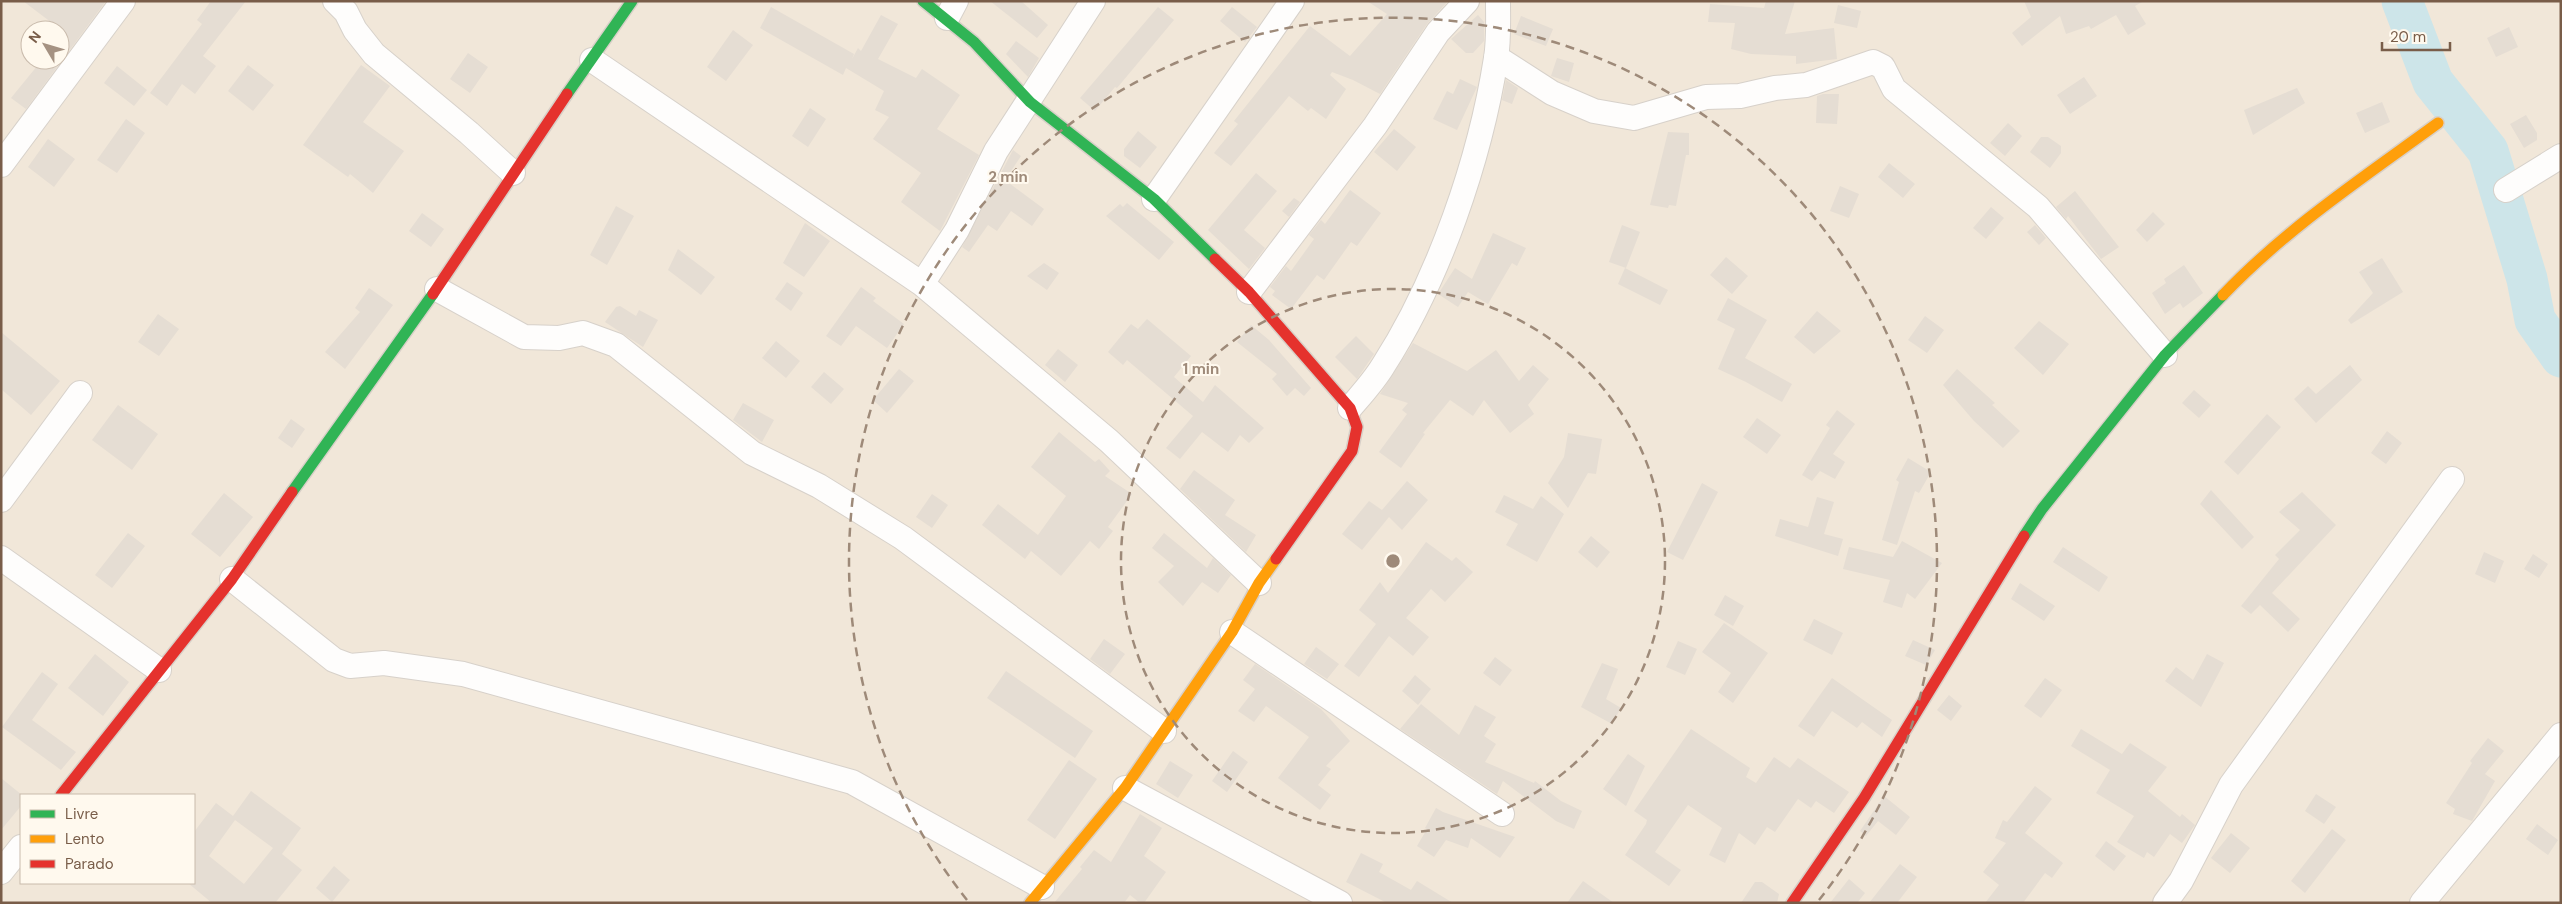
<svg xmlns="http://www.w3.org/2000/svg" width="2562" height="904" viewBox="0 0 2562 904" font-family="'DM Sans',sans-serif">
<rect width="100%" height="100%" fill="#f8f4ec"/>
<path fill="#f1e7d9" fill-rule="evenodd" d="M1,1H2561V903H1ZM30,30H60V60H30ZM21,795H194V883H21Z"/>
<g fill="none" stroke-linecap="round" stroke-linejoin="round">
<path stroke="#cde5e9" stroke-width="41" d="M2402,1L2433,82L2488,151L2527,279L2535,320L2561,357"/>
</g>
<path fill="#e5ddd3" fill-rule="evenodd" d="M23,1H106L26,109L11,98L42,60H60V29Z
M211,1H246L203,56L216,66L195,94L182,84L167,106L150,93L202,24L197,20Z
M990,1H1021L1048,25L1037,38Z
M1367,1H1448L1427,24L1380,94L1353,80L1332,72L1330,75L1346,89L1326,119L1311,108L1308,111L1289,96L1231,166L1214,153L1238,124L1234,121L1310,26L1350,56L1387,14Z
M1766,1H1795L1785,34L1834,28L1837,59L1796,64V56L1751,54L1731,49L1735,23L1708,22L1710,4L1764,8Z
M2024,1H2144L2135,6L2146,24L2128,35L2116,15L2091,29L2089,26L2066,34L2060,16L2022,46L2012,33L2031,17Z
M1838,5L1861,11L1857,28L1834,23Z
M771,7L854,54L852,59L858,48L861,51L881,15L898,24L878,59L916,78L922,69L960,95L937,129L979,155L940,231L901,202L921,173L873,139L889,117L875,110L884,91L846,68L843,75L760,28Z
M1158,7L1174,20L1117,88L1115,87L1095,111L1080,98Z
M1232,7L1257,27L1245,42L1220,21Z
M1478,15L1484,22V41L1473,53H1466L1451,39Z
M1521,16L1553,29L1546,46L1514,34Z
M2509,27L2518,47L2496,57L2487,38Z
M733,30L753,45L726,81L707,67Z
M1016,41L1039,58L1028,77L1006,54Z
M468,53L488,67L470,93L450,79Z
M1557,58L1574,63L1569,82L1551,76Z
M248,65L274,85L253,111L228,91Z
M361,65L390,86L363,122L404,151L373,193L350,174L348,177L303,145Z
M117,66L147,90L134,106L104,83Z
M2084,77L2097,96L2070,114L2057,95Z
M1460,79L1477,87L1457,130L1433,119L1447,91L1453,94Z
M1506,80L1518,88L1512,104L1502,100Z
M2297,88L2305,103L2253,135L2244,110Z
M1823,94H1839L1837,124L1816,123L1817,96Z
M2382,102L2390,122L2365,133L2356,113Z
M810,108L826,119L808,147L792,136Z
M2526,115L2537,133V140L2524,148L2510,124Z
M126,119L145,133L117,173L97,160Z
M2008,123L2022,136L2005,156L1990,143Z
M1394,129L1416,147L1397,171L1374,152Z
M1138,131L1157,147L1140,168L1124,156V149Z
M1668,132L1689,133V155H1686L1676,206L1669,205L1668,208L1650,205Z
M2041,137H2048L2061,146V153L2050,168L2030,152Z
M48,139L75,159L54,187L28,167Z
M1013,150L1021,156L1005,180L1044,209L1032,226L1011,211L997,231L988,225L969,252L962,247Z
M1889,163L1915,184L1903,198L1878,177Z
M1256,173L1277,191L1244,230L1265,248L1249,269L1208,230Z
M1840,186L1859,194L1849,218L1830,211Z
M1350,190L1381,213L1357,246L1351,242L1324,280L1317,275L1291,309L1272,295L1275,291L1270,287L1286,266L1291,271L1314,239L1309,235L1321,220L1325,224Z
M2075,191L2119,247L2101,259L2068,216L2066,219L2056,207Z
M1294,198L1300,202L1289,217L1282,211Z
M1127,203L1174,242L1159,260L1106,216L1120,204L1123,207Z
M616,206L634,216L607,265L590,255Z
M1991,207L2004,218L1986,239L1973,228Z
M2153,212L2165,224L2147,242L2136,230Z
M422,213L444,229L431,247L409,231Z
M805,223L830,241L804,277L783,263Z
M1622,225L1640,232L1626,268L1609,262Z
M2035,225L2046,238L2039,245L2027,232Z
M1493,233L1526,248L1517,266L1512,263L1488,304L1468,292L1458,307L1438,294L1455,268L1472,279Z
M678,249L715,277L701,295L668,270Z
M1726,257L1748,276L1732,294L1710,275Z
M2382,258L2403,292L2351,324L2348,320L2373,293L2359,272Z
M1044,263L1059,273L1047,290L1027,276Z
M2184,265L2203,293L2183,308L2180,303L2165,314L2152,293L2166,283L2164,279Z
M1625,268L1668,290L1660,305L1618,284Z
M787,282L803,293L791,311L775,299Z
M861,287L876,298L873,301L904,324L887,348L856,326L841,346L826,336Z
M369,288L393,305L345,369L325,352L360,312L355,308Z
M1728,298L1767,320L1745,358L1792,384L1782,402L1746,382L1718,369L1735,329L1717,320Z
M620,306L636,316L639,310L658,320L643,347L605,322L616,307Z
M1817,311L1841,331L1814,354L1794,337Z
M158,314L179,329L159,356L138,342Z
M1925,316L1944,330L1927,353L1908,340Z
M1147,319L1191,356L1174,377L1203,402L1215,385L1264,428L1249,443L1240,435L1228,452L1202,432L1180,459L1166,448L1193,416L1127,360L1123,365L1108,352L1131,324L1138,329Z
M2039,321L2069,344L2043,375L2014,348Z
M1251,325L1269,340L1311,388L1304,396L1295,388L1287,396L1272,379L1277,374L1237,342Z
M1,332L60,381L31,415L1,389Z
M1356,336L1374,354L1357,379L1335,357Z
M776,341L800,361L786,378L762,358Z
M1413,343L1467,371L1496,350L1519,381L1533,365L1549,379L1528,405L1534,414L1510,433L1484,400L1473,416L1450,400L1423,433L1425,434L1401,468L1379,452L1407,414L1402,410L1408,403L1380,394Z
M1058,349L1078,365L1065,382L1045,365Z
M2350,365L2362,380L2316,423L2294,399L2308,386L2316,394Z
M899,369L914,381L887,413L873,400Z
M1957,369L1995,403L1992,405L2020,431L2003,448L1974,421L1943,385Z
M824,372L844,389L831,404L811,387Z
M2194,390L2211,405L2199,418L2182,403Z
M743,403L774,420L762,442L733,420Z
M118,405L158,434L132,470L92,440Z
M1837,410L1855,424L1833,454L1845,462L1835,479L1820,471L1812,481L1802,475L1830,428L1826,425Z
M2267,414L2281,427L2238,475L2224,462Z
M1757,418L1781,435L1767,454L1743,437Z
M291,419L305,429L292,448L278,438Z
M2387,431L2402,443L2386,464L2371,453Z
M1059,432L1095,462L1099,459L1110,471L1105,476L1132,494L1108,527L1113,531L1099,549L1090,541L1061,576L1031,551L1025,559L982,525L998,504L1038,535L1066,496L1031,467Z
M1568,433L1602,439L1596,474L1588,473L1568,508L1548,483L1564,457Z
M1908,458L1931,472L1919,493L1915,491L1897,545L1882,540L1899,482L1896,480Z
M1194,470L1235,500L1225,515L1256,535L1246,552L1180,489Z
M1407,481L1428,500L1402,530L1389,517L1362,550L1342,534L1369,501L1382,510Z
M1702,483L1718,492L1683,560L1667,552Z
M2211,490L2254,537L2242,549L2200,504Z
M2302,492L2336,525L2272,593L2300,619L2288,632L2260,605L2251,614L2241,606L2279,559L2275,555L2300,530L2279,512Z
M224,493L253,517L220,557L191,534Z
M932,494L948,505L932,528L916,517Z
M1504,495L1533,509L1541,496L1564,514L1537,562L1506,545L1518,524L1495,512Z
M1817,497L1834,502L1824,534L1843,539L1838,556L1775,536L1780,519L1808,527Z
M128,533L145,546L112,588L95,575Z
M1164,533L1207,568L1213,558L1231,575L1218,593L1202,582L1183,606L1158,582L1174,566L1152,548Z
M1591,536L1610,552L1597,568L1578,552Z
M1902,541L1942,563L1915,599L1907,593L1902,608L1883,602L1890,580L1843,569L1849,547L1893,557Z
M1426,542L1452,561L1456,557L1473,572L1445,602L1431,589L1406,618L1429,637L1413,656L1389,636L1359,677L1344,666L1376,624L1359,610L1380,582L1388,593Z
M2063,547L2108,577L2099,592L2053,562Z
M2484,552L2504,561L2495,583L2475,574Z
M2533,554L2548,564L2539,578L2524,569Z
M2020,583L2055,606L2044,621L2011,599Z
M1725,595L1744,606L1733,626L1714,615Z
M1814,619L1843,633L1832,655L1803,640Z
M1724,623L1768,653L1733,703L1718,692L1731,673L1702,652Z
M1104,639L1125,654L1110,674L1090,659Z
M1913,640L1935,650L1926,665L1905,656Z
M1678,641L1697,649L1685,675L1666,667Z
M1316,647L1339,664L1327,679L1304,664Z
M95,654L129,682L103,716L68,688Z
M2207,654L2224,663L2201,707L2165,681L2176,667L2193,680Z
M1495,657L1512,670L1500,686L1483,673Z
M1602,663L1618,669L1606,699L1621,708L1612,724L1581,707Z
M1255,664L1321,709L1350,741L1326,766L1331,769L1318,785L1331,795L1320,810L1278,778L1309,737L1266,706L1254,722L1238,711L1255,689L1243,680Z
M1006,671L1093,731L1075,758L987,698Z
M42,672L58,684L32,720L76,752L61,770L2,727Z
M1415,675L1431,689L1418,705L1402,691Z
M1832,678L1892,720L1882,737L1862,722L1857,728L1832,711L1814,737L1798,726Z
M2045,678L2062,690L2041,718L2024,706Z
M1949,695L1962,706L1951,721L1937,710Z
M1421,704L1459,735L1475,705L1496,717L1484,736L1496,744L1485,762L1534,783L1535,781L1561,801L1582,811L1574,829L1556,821L1503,781L1497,794L1400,729Z
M1691,729L1750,768L1746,777L1756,783L1774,757L1790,768L1798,758L1849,792L1834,813L1816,801L1811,808L1798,799L1775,832L1767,827L1755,845L1739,833L1725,863L1709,855L1722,828L1688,805L1655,852L1681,870L1669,886L1625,855L1646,824L1647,820L1634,811Z
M2081,729L2122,754L2130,743L2167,767L2148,791L2180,817L2182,814L2195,825L2182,843L2170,834L2154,857L2147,852L2144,858L2117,842L2134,816L2096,793L2110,770L2071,746Z
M2488,738L2504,751L2485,774L2495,781L2472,821L2453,814L2455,809L2446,803L2472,763L2470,761Z
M1233,751L1248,762L1227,792L1212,781Z
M1628,754L1645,766L1626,806L1603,789Z
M1069,760L1097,779L1055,839L1027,820Z
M1170,761L1193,775L1178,798L1156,784Z
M1,778L22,795L21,806L1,830Z
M2035,786L2052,799L2025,833L2063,863L2052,878L2045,873L2023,903H1985L1999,885L1983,872L2006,843L1995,838L2003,820L2007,822Z
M251,791L301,828L282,854L302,870L275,903H212L188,883H194V832L216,803L233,816ZM235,820L273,848L244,884L209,856Z
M2316,794L2336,807L2324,824L2305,811Z
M1884,796L1910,817L1896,835L1878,821L1866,836L1860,831Z
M1436,808L1443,812L1515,837L1500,858L1471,838L1468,848L1446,840L1434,857L1417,846L1427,829L1425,828Z
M1140,814L1162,828L1144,856L1166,872L1144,903H1140L1130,895L1124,903H1054L1082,869L1080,867L1094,850L1111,862Z
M2537,824L2558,840L2548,855L2526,839Z
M2332,829L2346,840L2305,893L2291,881Z
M2231,833L2250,848L2230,873L2211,858Z
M2106,841L2126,856L2114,871L2095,856Z
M1361,853L1383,864L1379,872L1411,890L1417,881L1453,903H1387L1346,882Z
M1900,864L1917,877L1897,903H1869Z
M334,866L350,880L332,902L316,888Z
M1849,879L1865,893L1857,903H1830Z
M1583,881L1614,903H1567Z
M1755,882H1762L1779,894L1777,903H1741Z"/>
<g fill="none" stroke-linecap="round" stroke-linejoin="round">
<defs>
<path id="street" d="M335,1L346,12L355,30L374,54L469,133L513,173
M947,18L956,1
M1496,57L1552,93L1594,111L1634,118L1706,97L1740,96L1775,88L1806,85L1873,62L1883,67L1894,89L2038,207L2165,355
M592,60L922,284L1109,441L1259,583
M1,165L123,1
M2506,190L2561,156
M1154,199L1292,1
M922,284L957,230L996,151L1093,1
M437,289L524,337L559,338L583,333L616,345L752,453L819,486L903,538L1164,731
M1249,292L1375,126L1438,32L1467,1
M1350,408C1361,395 1374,381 1383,366C1439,279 1480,160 1496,58C1499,40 1498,20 1498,1
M1,500L80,393
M1,558L159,670
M232,579L334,660L350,666L384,663L463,674L852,782L1042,887
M1232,632L1502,814
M1125,788L1340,903
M1,872L21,847
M2165,903L2181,881L2231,785L2452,479
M2422,903L2561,735"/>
<path id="fast" d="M923,1L974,42L1030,102L1154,199L1215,259
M567,94L632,1
M292,492L433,294
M2024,536L2042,509L2165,355L2223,295"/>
<path id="slow" d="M2223,295C2287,228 2364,177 2438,123
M1030,903L1125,788L1232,632L1259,583L1276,559"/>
<path id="jam" d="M1215,259L1249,292L1350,408L1357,427L1352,451L1276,559
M433,294L567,94
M61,795L232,579L292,492
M1792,903L1864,798L2024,536"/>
</defs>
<use href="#street" stroke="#d7d1ca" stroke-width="26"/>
<use href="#fast" stroke="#d8d0c8" stroke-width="14"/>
<use href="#slow" stroke="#d8d0c8" stroke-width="14"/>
<use href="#jam" stroke="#d8d0c8" stroke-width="14"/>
<use href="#street" stroke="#fefdfc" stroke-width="24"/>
<use href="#fast" stroke="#30b455" stroke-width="11"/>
<use href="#slow" stroke="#ff9f0a" stroke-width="11"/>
<use href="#jam" stroke="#e5322d" stroke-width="11"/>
</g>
<g fill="none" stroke="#9e8a79" stroke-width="2.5" stroke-dasharray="9 6">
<circle cx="1393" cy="561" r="272"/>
<path d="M967 900A544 544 0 1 1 1819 900"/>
</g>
<circle cx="1393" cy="561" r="8" fill="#9e8a79" stroke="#fff9ee" stroke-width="2.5"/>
<g font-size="15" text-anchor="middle" font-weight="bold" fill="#9e8a79" stroke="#fff9ee" stroke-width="4" stroke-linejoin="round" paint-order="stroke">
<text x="1008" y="182">2 min</text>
<text x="1201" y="374">1 min</text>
</g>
<rect width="2562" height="904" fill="none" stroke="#795d49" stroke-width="5"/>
<rect x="20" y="794" width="175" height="90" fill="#fff9ee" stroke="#c9bbac"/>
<rect x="30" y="810" width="25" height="8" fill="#30b455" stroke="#c9bbac"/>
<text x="65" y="819" font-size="15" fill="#795d49">Livre</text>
<rect x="30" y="835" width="25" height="8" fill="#ff9f0a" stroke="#c9bbac"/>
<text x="65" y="844" font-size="15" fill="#795d49">Lento</text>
<rect x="30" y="860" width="25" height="8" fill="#e5322d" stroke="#c9bbac"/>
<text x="65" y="869" font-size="15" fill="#795d49">Parado</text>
<g transform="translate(45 45) rotate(308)"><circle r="24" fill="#fff9ee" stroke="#c9bbac"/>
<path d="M0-4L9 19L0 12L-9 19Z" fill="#a59282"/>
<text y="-8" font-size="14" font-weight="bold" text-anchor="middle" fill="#795d49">N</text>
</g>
<path d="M2382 42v8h68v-8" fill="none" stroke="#795d49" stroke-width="2.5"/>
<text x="2390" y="42" font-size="15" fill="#795d49" stroke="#fff9ee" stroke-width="4" paint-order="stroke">20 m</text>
</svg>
